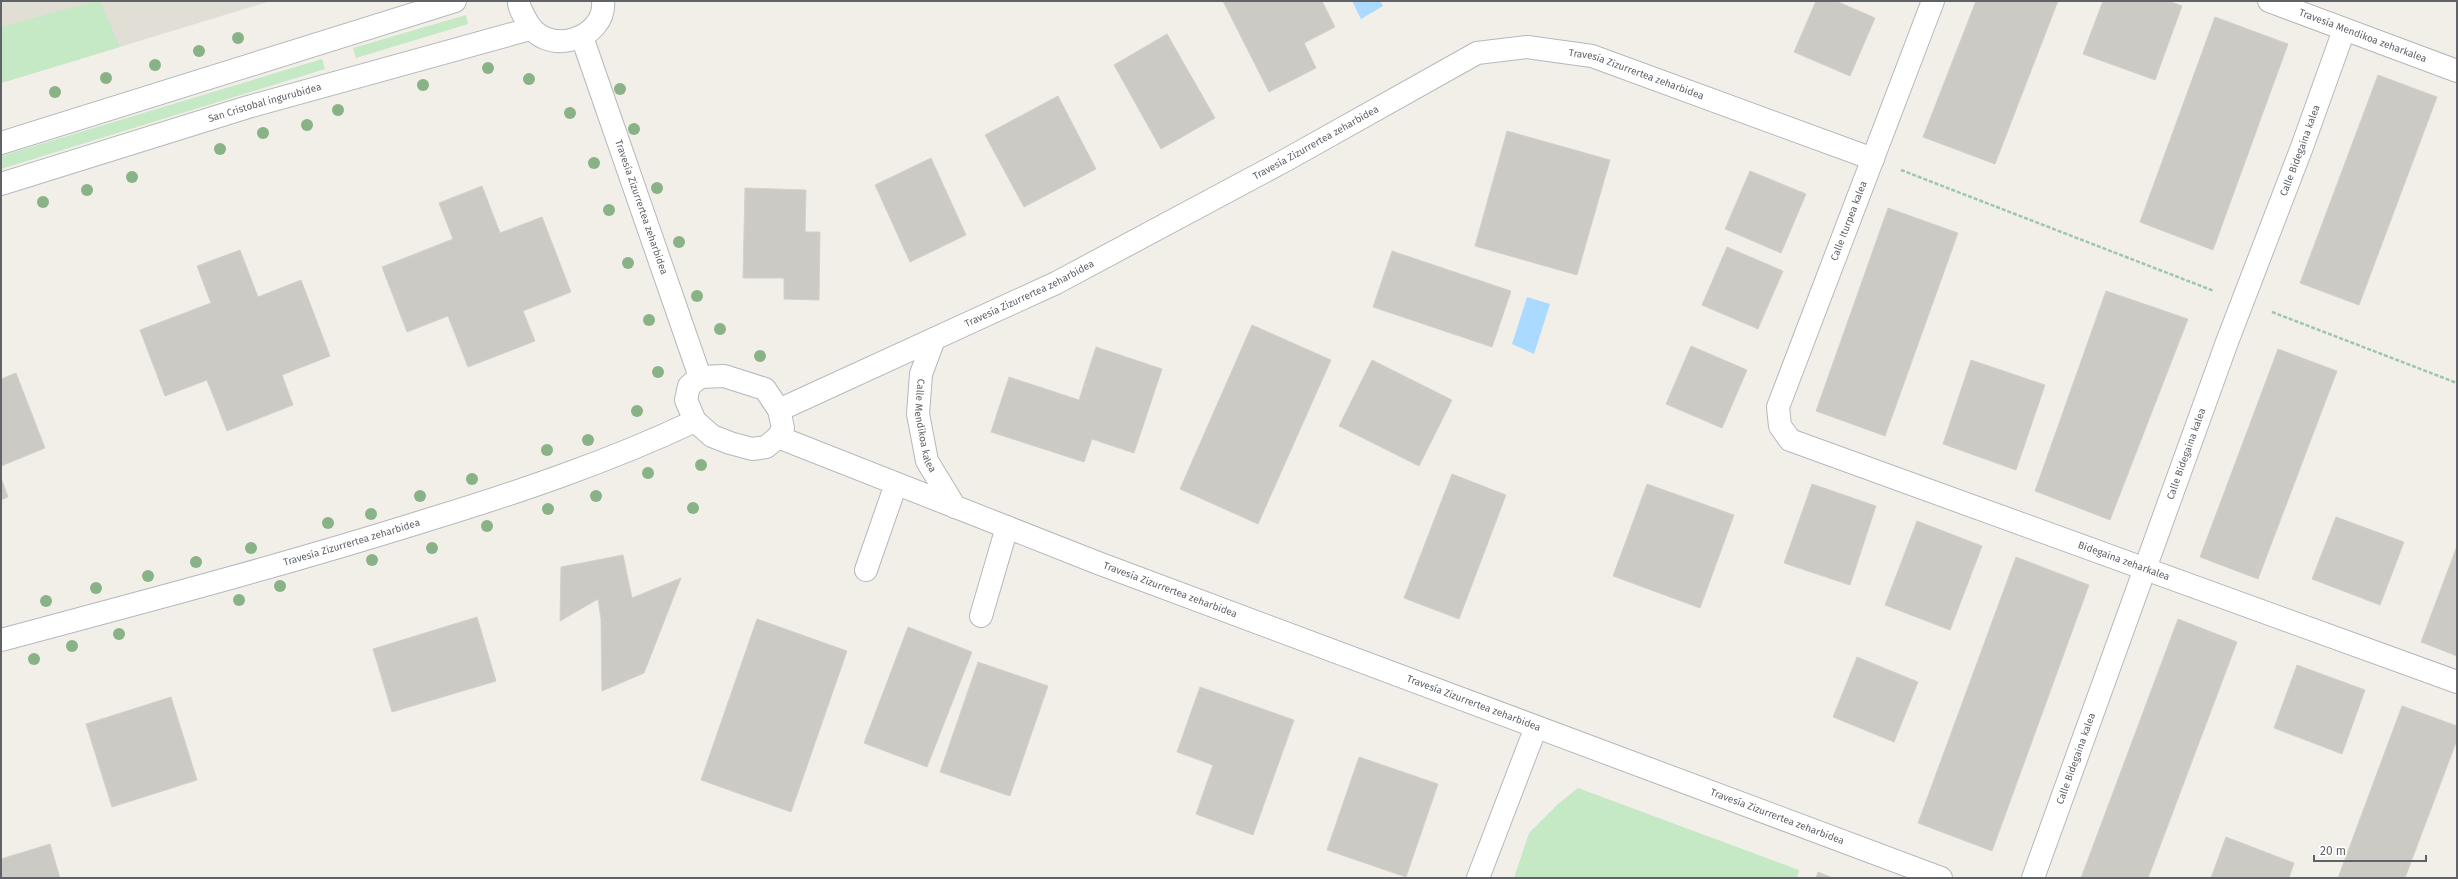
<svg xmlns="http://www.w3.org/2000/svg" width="2458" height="879" viewBox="0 0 2458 879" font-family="'Fira Sans',sans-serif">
<rect width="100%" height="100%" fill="#f1efe8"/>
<path fill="#e1ded6" d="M1,1H271L1,83Z"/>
<path fill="#c5e8c5" d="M96,1H100L120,47L1,83V27Z
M466,15L468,24L356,58L353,48Z
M322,59L325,69L1,169V156Z
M1578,788L1799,870L1797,878H1514L1529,833L1558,804Z"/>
<path fill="#aadaff" d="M1352,1H1380L1383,6L1361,19Z
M1527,297L1550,304L1534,354L1512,344Z"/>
<path fill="#cccac5" stroke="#d6d1c6" d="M1223,1H1322L1335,27L1304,43L1316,68L1269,92Z
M1816,1H1836L1875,18L1850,76L1794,52Z
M1976,1H2058L1995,164L1923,137Z
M2103,1H2169L2182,6L2155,80L2083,54Z
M2215,17L2288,44L2213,250L2140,222Z
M1167,34L1215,118L1161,149L1114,65Z
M2378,75L2437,97L2359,305L2300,283Z
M1058,96L1096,169L1024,207L985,135Z
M1507,131L1610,160L1577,275L1475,246Z
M931,158L966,235L910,262L875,185Z
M1750,171L1806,194L1781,253L1725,229Z
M482,186L500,233L542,217L571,292L523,311L535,341L468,367L448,316L407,332L382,267L453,239L439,203Z
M745,188L806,190L805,232H820L819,300L784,299V278H743Z
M1888,208L1958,233L1885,436L1816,411Z
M1727,247L1783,271L1758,329L1702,305Z
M240,250L258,297L301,280L330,356L282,375L293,405L227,431L207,380L165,396L140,330L211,303L197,266Z
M1392,251L1511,291L1492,347L1373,307Z
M2106,291L2188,319L2110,520L2035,491Z
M1252,325L1331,360L1258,524L1180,489Z
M1691,346L1747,370L1722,428L1666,404Z
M1096,347L1162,369L1134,453L1092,439L1084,462L991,432L1009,377L1079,400Z
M2278,349L2337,371L2258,579L2200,557Z
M1372,360L1452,400L1419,466L1339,426Z
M1971,360L2045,385L2016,470L1943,444Z
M16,373L45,448L1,466V379Z
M1452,474L1506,495L1459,619L1404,598Z
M1,478L8,497L1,500Z
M1647,484L1734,515L1700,608L1613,576Z
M1812,484L1876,506L1850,585L1784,563Z
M2336,517L2404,542L2380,605L2312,579Z
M1917,521L1982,546L1950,630L1885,605Z
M2457,546V656L2421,642Z
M623,555L632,598L681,578L644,673L602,691L601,619L598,599L560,621L561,567Z
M2016,557L2089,585L1992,851L1918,823Z
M477,617L496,681L392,712L373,649Z
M757,619L847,651L791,812L701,780Z
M2178,619L2237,642L2148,878H2081Z
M908,627L972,652L927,767L864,743Z
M1857,657L1918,682L1894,742L1833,717Z
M978,662L1048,686L1010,796L940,772Z
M2297,665L2365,690L2342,754L2274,728Z
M1200,687L1294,720L1253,835L1196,814L1213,765L1177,752Z
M171,697L197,780L112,807L86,724Z
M2402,706L2457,726V740L2405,878H2338Z
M1359,757L1438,784L1406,877L1327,850Z
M2226,837L2294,863L2289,878H2211Z
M50,844L60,878H2L1,859Z
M1818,872L1833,878H1816Z"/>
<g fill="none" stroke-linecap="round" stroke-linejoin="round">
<defs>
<g id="minor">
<path d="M519,1C518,7 523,13 525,18C544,60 607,39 603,1"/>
<path id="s1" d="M1933,1L1778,407L1780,426L1790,440L2457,682"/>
<path id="s2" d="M2269,1L2457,71"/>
<path id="s3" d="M582,37L700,377"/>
<path d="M1,143L455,1"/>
<path id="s4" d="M1,184L248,107L530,29"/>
<path id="s5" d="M934,339L921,374L918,414L927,461L955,507"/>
<path d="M724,376L765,389L779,410L783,428L778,437L766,447L752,449L730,443L712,436L695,421L686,400L689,386L700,377Z"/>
<path id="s6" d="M779,410L1056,283L1286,160L1477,53L1527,47L1592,56L1873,159"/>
<path id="s7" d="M778,437L1098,563L1941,878"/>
<path d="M866,570L896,484"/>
<path d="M981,616L1007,527"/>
<path id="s8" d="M1,640C143,602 284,565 424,521C516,493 608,462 695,421"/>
<path d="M1478,878L1536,727"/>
<path id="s9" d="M2033,878L2227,342L2302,147L2344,30"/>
</g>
</defs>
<use href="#minor" stroke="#b5b8bc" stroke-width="24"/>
<path stroke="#9cc7a9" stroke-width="2.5" stroke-dasharray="4 2" stroke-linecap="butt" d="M1901,170L2214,291
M2272,312L2457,383"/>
<use href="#minor" stroke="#fff" stroke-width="22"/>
</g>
<g fill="#89b387">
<circle cx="238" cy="38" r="6"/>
<circle cx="199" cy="51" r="6"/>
<circle cx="155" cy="65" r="6"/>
<circle cx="488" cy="68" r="6"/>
<circle cx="106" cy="78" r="6"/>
<circle cx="529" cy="79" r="6"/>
<circle cx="423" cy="85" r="6"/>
<circle cx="620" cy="89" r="6"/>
<circle cx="55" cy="92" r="6"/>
<circle cx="338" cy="110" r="6"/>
<circle cx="570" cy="113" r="6"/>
<circle cx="307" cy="125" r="6"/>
<circle cx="634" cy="129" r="6"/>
<circle cx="263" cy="133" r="6"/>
<circle cx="220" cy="149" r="6"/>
<circle cx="594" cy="163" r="6"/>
<circle cx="132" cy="177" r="6"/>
<circle cx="657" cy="188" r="6"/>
<circle cx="87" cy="190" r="6"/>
<circle cx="43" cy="202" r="6"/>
<circle cx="609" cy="210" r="6"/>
<circle cx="679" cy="242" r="6"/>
<circle cx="628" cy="263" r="6"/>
<circle cx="697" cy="296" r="6"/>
<circle cx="649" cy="320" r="6"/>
<circle cx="720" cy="329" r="6"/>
<circle cx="760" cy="356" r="6"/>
<circle cx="658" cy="372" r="6"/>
<circle cx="637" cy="411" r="6"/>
<circle cx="588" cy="440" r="6"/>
<circle cx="547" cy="450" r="6"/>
<circle cx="701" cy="465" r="6"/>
<circle cx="648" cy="473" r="6"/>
<circle cx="472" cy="479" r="6"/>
<circle cx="420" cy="496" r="6"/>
<circle cx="596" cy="496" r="6"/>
<circle cx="693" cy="508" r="6"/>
<circle cx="548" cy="509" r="6"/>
<circle cx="371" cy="514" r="6"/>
<circle cx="328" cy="523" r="6"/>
<circle cx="487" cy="526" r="6"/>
<circle cx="251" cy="548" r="6"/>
<circle cx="432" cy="548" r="6"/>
<circle cx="372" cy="560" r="6"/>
<circle cx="196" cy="562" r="6"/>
<circle cx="148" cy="576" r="6"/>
<circle cx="280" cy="586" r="6"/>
<circle cx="96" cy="588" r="6"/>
<circle cx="239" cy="600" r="6"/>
<circle cx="46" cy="601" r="6"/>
<circle cx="119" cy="634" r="6"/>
<circle cx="72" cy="646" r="6"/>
<circle cx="34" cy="659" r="6"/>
</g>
<g text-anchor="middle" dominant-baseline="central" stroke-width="3.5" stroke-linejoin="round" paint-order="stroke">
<g font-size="10" fill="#5f6368" stroke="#fff">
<text stroke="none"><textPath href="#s2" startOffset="100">Travesía Mendikoa zeharkalea</textPath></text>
<text stroke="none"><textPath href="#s6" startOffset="948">Travesía Zizurrertea zeharbidea</textPath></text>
<text stroke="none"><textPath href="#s4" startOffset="276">San Cristobal ingurubidea</textPath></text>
<text stroke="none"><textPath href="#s6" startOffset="600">Travesía Zizurrertea zeharbidea</textPath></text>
<text stroke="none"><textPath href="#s9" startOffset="775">Calle Bidegaina kalea</textPath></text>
<text stroke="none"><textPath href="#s3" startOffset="180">Travesía Zizurrertea zeharbidea</textPath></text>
<text transform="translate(1849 221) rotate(-69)">Calle Iturpea kalea</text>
<text stroke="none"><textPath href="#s6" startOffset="276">Travesía Zizurrertea zeharbidea</textPath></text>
<text stroke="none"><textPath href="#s5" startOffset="90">Calle Mendikoa kalea</textPath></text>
<text stroke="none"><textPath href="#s9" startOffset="451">Calle Bidegaina kalea</textPath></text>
<text stroke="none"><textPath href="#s8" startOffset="364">Travesía Zizurrertea zeharbidea</textPath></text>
<text stroke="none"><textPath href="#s1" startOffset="826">Bidegaina zeharkalea</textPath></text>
<text stroke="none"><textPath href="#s7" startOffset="421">Travesía Zizurrertea zeharbidea</textPath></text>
<text stroke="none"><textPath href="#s7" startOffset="745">Travesía Zizurrertea zeharbidea</textPath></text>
<text stroke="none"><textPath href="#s9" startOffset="127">Calle Bidegaina kalea</textPath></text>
<text stroke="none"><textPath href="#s7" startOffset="1069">Travesía Zizurrertea zeharbidea</textPath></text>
</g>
</g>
<rect width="2458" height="879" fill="none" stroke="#5f6368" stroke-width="4"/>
<path d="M2314 855v6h112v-6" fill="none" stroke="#5f6368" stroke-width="2"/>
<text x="2320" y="855" font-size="12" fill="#5f6368" stroke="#ffffff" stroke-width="3" paint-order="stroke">20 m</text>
</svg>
